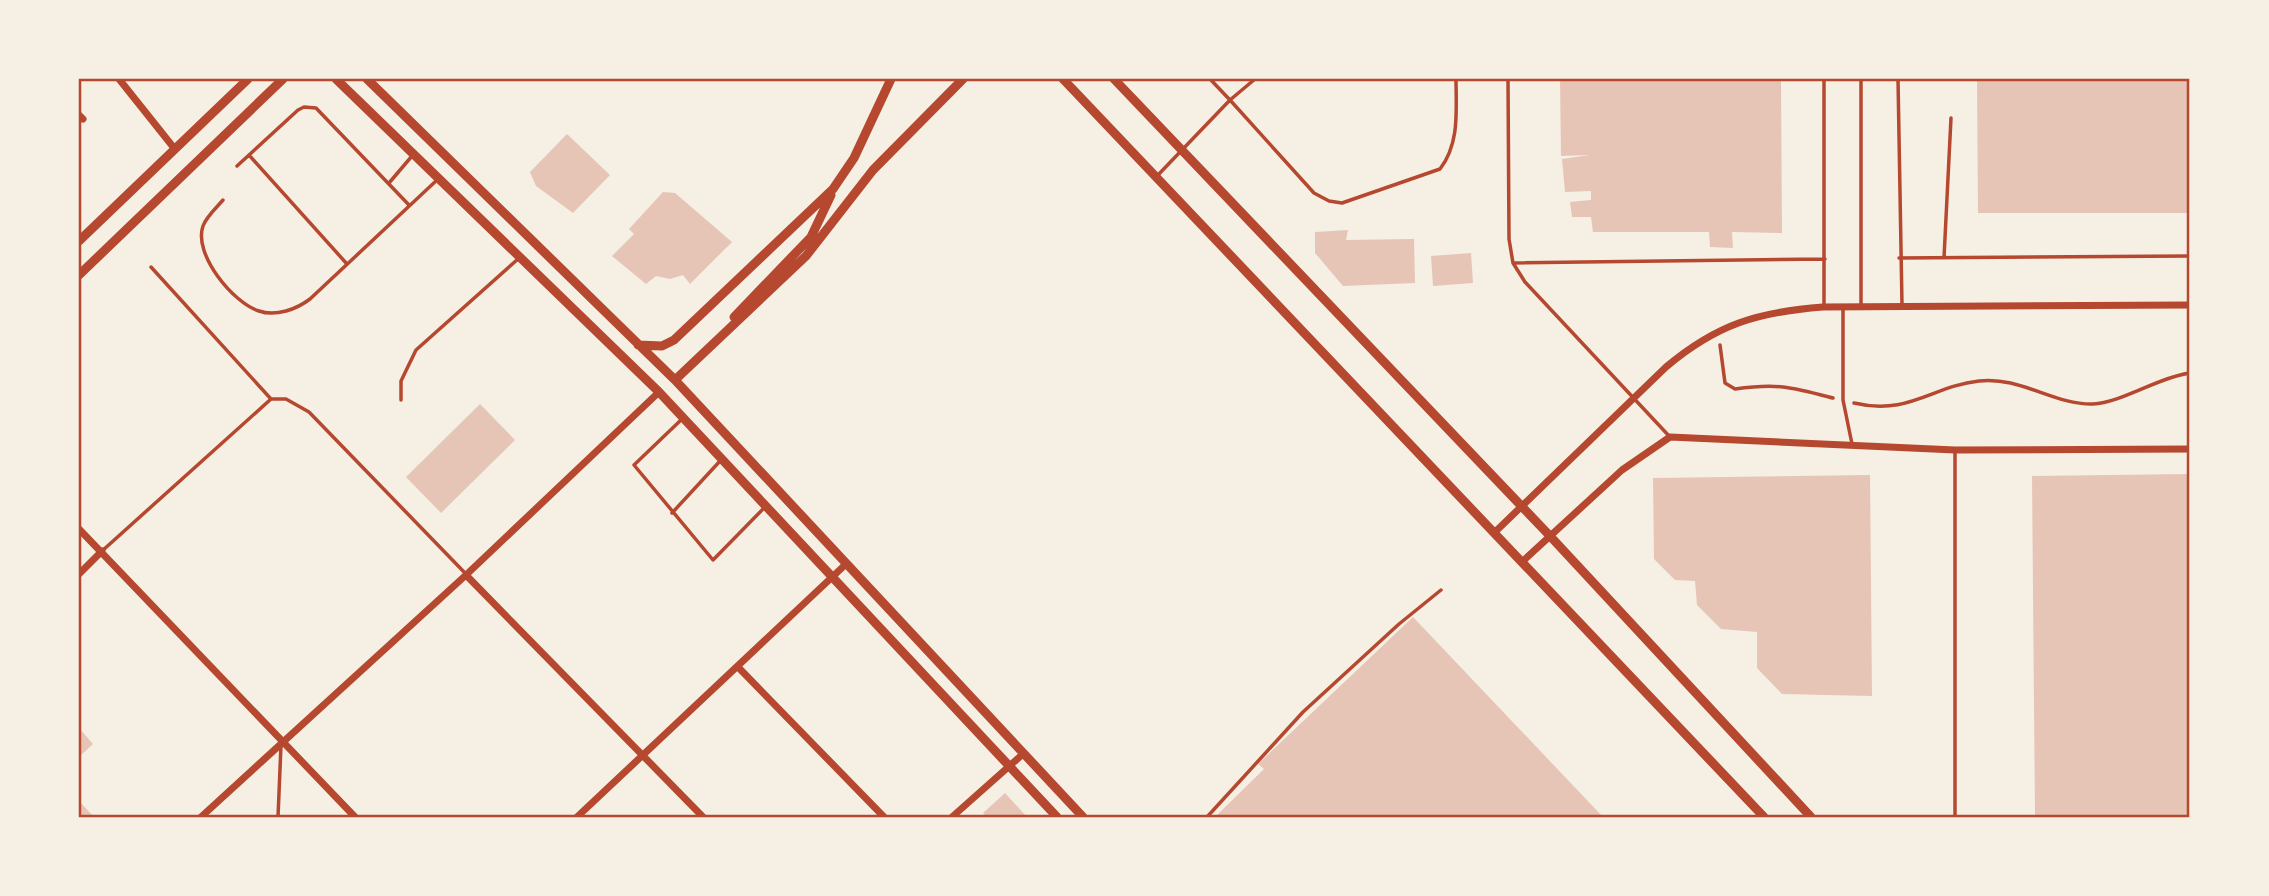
<svg xmlns="http://www.w3.org/2000/svg" width="2269" height="896" viewBox="0 0 2269 896" font-family="Raleway,sans-serif">
<rect width="100%" height="100%" fill="#f6efe4"/>
<path fill="#e6c5b7" d="M1560,79H1781L1782,233L1732,232L1733,248L1710,247L1709,232H1593L1591,217H1572L1570,202L1591,200V191L1565,192L1562,159L1590,155L1561,156Z
M1977,79H2190V213H1978Z
M567,134L610,175L573,213L536,186L530,172Z
M663,192L675,193L732,242L690,284L683,275L670,279L656,276L646,284L612,256L634,234L629,229Z
M1348,230L1346,240L1414,239L1415,283L1343,286L1315,253V232Z
M1471,253L1473,283L1433,286L1431,256Z
M480,404L515,440L441,513L406,477Z
M2190,474V817H2035L2032,476Z
M1870,475L1872,696L1782,694L1757,668V632L1721,629L1697,605L1695,581L1675,580L1654,559L1653,478Z
M1413,617L1603,817H1215L1264,769L1258,764Z
M79,728L93,744L79,757Z
M1005,793L1027,817H986L983,813Z
M79,801L94,817H79Z"/>
<g fill="none" stroke-linecap="round" stroke-linejoin="round">
<path stroke="#b5482f" stroke-width="3.5" d="M1720,345L1725,383L1735,389C1778,383 1791,387 1833,398
M1854,403C1909,416 1932,386 1979,381C2020,376 2054,405 2093,404C2121,403 2159,377 2190,373"/>
<path stroke="#b5482f" stroke-width="3.5" d="M1255,79L1230,100L1314,193L1329,201L1342,203L1440,169C1460,143 1456,110 1456,79
M1508,79L1509,239L1513,263L1525,282L1670,437
M1898,79L1902,305
M249,155L347,264
M237,166L298,110L304,107L316,108L409,205
M1157,176L1230,100L1210,79
M389,183L412,156
M223,200C217,207 206,217 203,226C193,254 233,303 259,311C276,317 297,309 310,299L437,180
M1899,258L2190,256
M1944,258L1951,118
M1513,263L1825,259
M151,267L271,399
M1824,305V79
M1861,305V79
M1843,307V400L1852,444
M271,399H286L309,412L465,573
M401,400V381L416,350L518,259
M682,419L634,465L713,560L764,508
M1955,452V817
M672,513L720,461
M102,551L271,399
M278,817L281,745
M1207,817L1303,712L1399,624L1441,590"/>
<path stroke="#b5482f" stroke-width="7" d="M119,79L174,148
M79,115L83,119
M79,529L355,817
M1495,532L1666,367C1717,324 1758,312 1823,307L2190,305
M1523,561L1622,470L1670,437L1955,450L2190,449
M79,574L102,551
M466,575L703,817
M738,667L884,817
M201,817L466,575L659,392
M577,817L846,564
M952,817L1023,754"/>
<path stroke="#b5482f" stroke-width="9" d="M336,79L659,392L1057,817
M367,79L675,380L1083,817
M1063,79L1764,817
M1114,79L1550,536L1811,817
M79,241L248,79
M79,275L283,79
M734,317L811,237L831,195
M638,345L662,346L674,340L833,189L854,158L891,79
M675,380L806,256L873,170L963,79"/>
</g>
<rect width="2269" height="896" fill="none" stroke="#f6efe4" stroke-width="161"/>
<rect x="80" y="80" width="2108" height="736" fill="none" stroke="#b5482f" stroke-width="2.5"/>
</svg>
